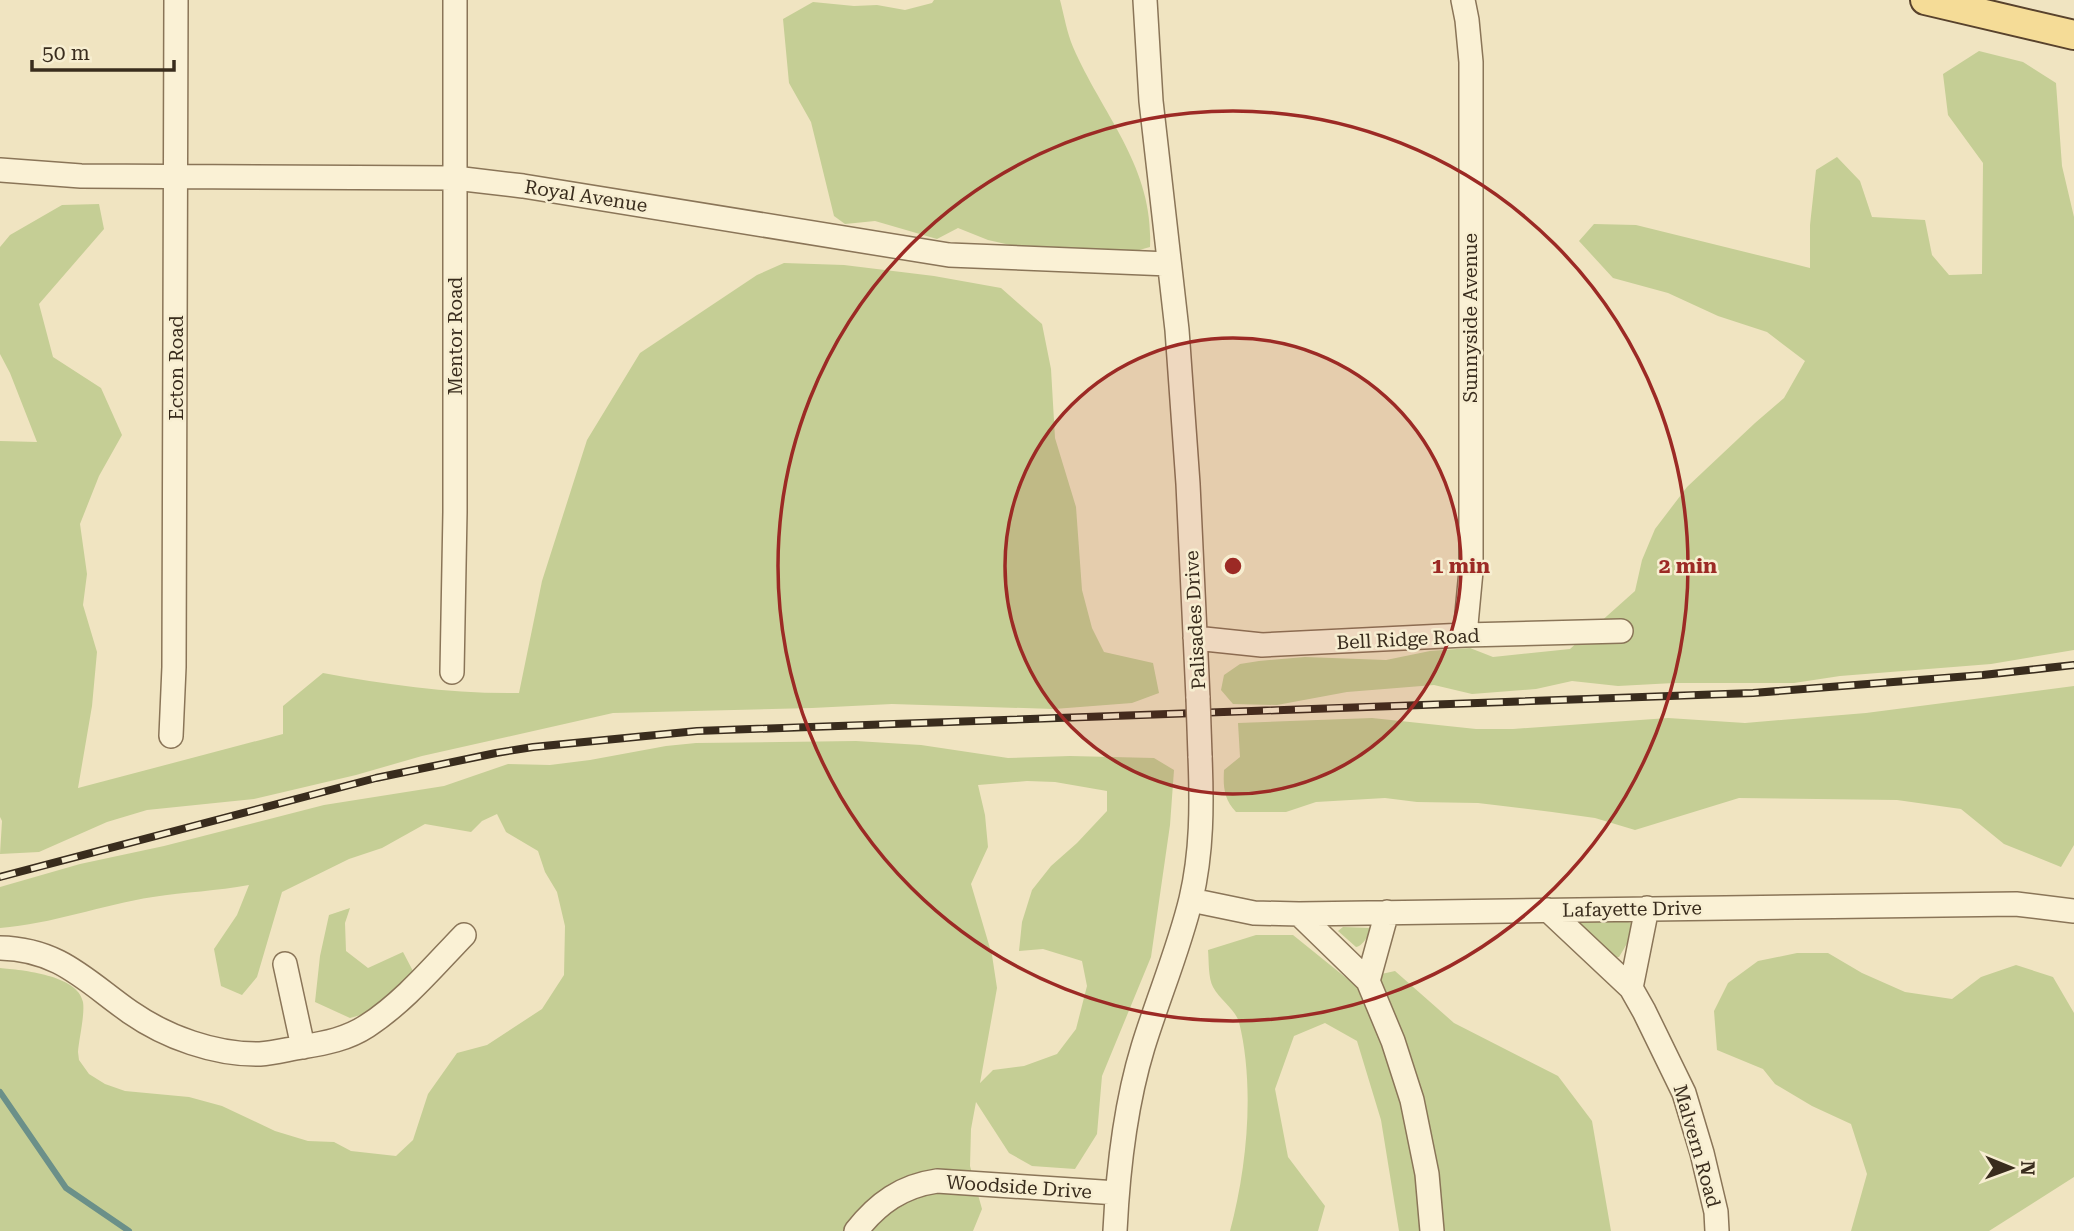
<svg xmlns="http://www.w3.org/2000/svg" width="2074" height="1231" viewBox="0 0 2074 1231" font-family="'Roboto Serif',serif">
<rect width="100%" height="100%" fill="#f0e4c1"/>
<path fill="#c5ce95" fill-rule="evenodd" d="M934,0H1060C1064,15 1067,33 1073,47C1103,116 1154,167 1150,247L1118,256L1023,248L988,240L958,228L937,239L875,221L845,224L834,216L811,122L789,83L783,19L813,2L854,6L877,5L905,10L932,3Z
M1979,51L2023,62L2056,83L2062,166L2074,217V650L1991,664L1840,676L1794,683H1674L1618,686L1572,681L1536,689L1472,694L1434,685L1347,692L1277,705L1233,704L1221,690L1224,675L1240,664L1259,661L1305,657L1386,660L1430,651L1470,648L1493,657L1570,649L1635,591L1642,560L1655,529L1687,487L1755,423L1784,398L1805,361L1767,332L1718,316L1668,293L1613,278L1579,241L1594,224L1636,225L1810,268V225L1816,170L1837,157L1860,181L1872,217L1925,220L1932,255L1949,275L1982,274L1983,163L1948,115L1943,74Z
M99,204L104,229L39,304L53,357L101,388L122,435L99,476L80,524L87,574L83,605L97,652L92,706L78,788L283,734V706L323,673C389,685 451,694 519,693L542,581L587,440L640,353L757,275L784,263L844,265L934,276L1001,288L1042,324L1051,369L1055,438L1076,507L1082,590L1092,628L1104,652L1153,663L1159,693L1132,703L1054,709L892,704L812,708L613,713L422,756L356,775L254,799L147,810L107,822L39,852L0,854L2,821L0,817V441L37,442L10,373L0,354V247L10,235L62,205Z
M2074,686V845L2061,867L2004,844L1961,809L1897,800L1739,798L1635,830L1595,818L1552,812L1478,803L1417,802L1385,798L1316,802L1286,812H1236C1224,799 1223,787 1224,770L1240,757L1238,723L1372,718L1476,729H1513L1668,718L1745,723L1866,713Z
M856,741L921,745L1008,758L1070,756L1154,758L1174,770L1170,825L1151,957L1102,1076L1097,1134L1075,1169L1032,1166L1009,1153L976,1102L971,1129L970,1166L982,1209L973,1231H0V968C22,970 78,975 83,1002C85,1014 79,1039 78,1052L79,1060L89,1074L105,1084L125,1091L189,1097L222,1106L275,1131L308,1141L334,1142L351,1151L396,1156L413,1140L428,1094L457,1053L487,1045L542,1009L564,975L565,926L557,892L545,872L538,851L506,832L497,814L482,821L471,832L425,824L382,848L349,859L282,892L257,977L242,995L221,986L214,949L237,915L249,885C217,891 185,892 153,897C101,905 52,924 0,928V887L80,864L164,846L324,805L444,786L508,764L550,765L590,760L666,746L696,743ZM1027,781L1055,782L1107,791V811L1077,843L1051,866L1032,890L1022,922L1019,951L1043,949L1082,961L1087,986L1076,1029L1057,1054L1024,1066L993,1070L980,1083L997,988L992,955L971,884L988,847L985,815L978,785Z
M350,908L345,923L346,951L368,968L403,952L414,973L386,1008L350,1018L315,1002L320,956L329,915Z
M1582,922H1628L1634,924C1633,935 1625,947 1619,957H1614L1578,925Z
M1343,927L1370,928C1370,934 1363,946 1356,947L1338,931Z
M1256,935H1293L1350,981L1395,971L1454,1023L1558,1076L1592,1121L1611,1231H1399L1381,1120L1357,1041L1325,1023L1294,1036L1275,1089L1288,1157L1325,1206L1318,1231H1230C1247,1168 1255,1086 1239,1022C1235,1009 1220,1000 1213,987C1208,978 1209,961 1208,950Z
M1797,953H1828L1862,973L1905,992L1952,999L1981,977L2016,965L2053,977L2074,1013V1177L1989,1231H1851L1867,1174L1851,1124L1812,1106L1775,1084L1763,1069L1717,1050L1714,1011L1728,983L1758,961Z"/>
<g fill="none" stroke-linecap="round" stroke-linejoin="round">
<path stroke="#6b9089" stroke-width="6" d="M0,1092L66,1188L129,1231"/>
<defs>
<path id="minor" d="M1145,0L1151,101L1177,330L1188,484L1198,698
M1463,0L1467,20L1471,62V571L1465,635
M0,170L81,176L455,178L523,186L949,255L1169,264
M1195,638L1262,645L1465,635L1621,631
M452,672L455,512V0
M171,736L174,667L176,0
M1191,900L1254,913L1299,914L2016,904L2074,911
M1647,908L1631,988L1644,1011L1684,1093L1702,1153L1716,1212L1717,1231
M1548,910L1631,988
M1387,912L1368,981L1393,1041L1412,1100L1427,1174L1432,1231
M1299,914L1368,981
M0,948C59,949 86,981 130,1012C166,1037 215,1055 260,1054C274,1053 289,1049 302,1047C326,1043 347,1039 367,1026C404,1002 434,966 464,935
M285,964L303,1047
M856,1231C878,1203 902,1186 937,1181L1117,1193
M1115,1231C1118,1169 1125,1106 1143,1047C1158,998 1179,949 1191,899C1202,852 1202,805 1200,756"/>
<path id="major" d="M1925,0L2074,35"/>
</defs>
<use href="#minor" stroke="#8a7558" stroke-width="26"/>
<use href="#major" stroke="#58422c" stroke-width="32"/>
<use href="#minor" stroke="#faf1d5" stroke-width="23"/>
<use href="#major" stroke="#f5dc97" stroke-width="28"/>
<defs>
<path id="rail" d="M0,877L376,778L496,753L533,747L697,731L1753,693L1983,675L2074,665"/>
</defs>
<use href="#rail" stroke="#392c1d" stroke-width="8"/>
<use href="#rail" stroke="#f7eed1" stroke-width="5" stroke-dasharray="16" stroke-linecap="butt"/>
<defs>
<path id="minor-bridge" d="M1198,698L1200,756"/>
</defs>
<use href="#minor-bridge" stroke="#8a7558" stroke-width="26" stroke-linecap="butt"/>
<use href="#minor-bridge" stroke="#faf1d5" stroke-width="23"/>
</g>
<circle cx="1233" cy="566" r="228" fill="#9c2a25" fill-opacity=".12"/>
<g fill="none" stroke="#9c2a25" stroke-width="3.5">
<circle cx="1233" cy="566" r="228"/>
<circle cx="1233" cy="566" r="455"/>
</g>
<g text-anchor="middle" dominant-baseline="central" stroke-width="5" stroke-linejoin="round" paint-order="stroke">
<g font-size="19" fill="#392c1d" stroke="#f7eed1">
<text transform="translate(586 196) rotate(9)">Royal Avenue</text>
<text transform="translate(1470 318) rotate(-90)">Sunnyside Avenue</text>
<text transform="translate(455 336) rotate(-90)">Mentor Road</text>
<text transform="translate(176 368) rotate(-90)">Ecton Road</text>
<text transform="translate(1195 620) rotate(-93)">Palisades Drive</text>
<text transform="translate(1408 639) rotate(-3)">Bell Ridge Road</text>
<text transform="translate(1632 909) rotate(-1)">Lafayette Drive</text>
<text transform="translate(1697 1146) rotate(74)">Malvern Road</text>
<text transform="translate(1019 1187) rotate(4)">Woodside Drive</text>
</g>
</g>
<circle cx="1233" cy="566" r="10" fill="#9c2a25" stroke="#f7eed1" stroke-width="3.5"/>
<g font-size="21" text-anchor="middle" font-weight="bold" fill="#9c2a25" stroke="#f7eed1" stroke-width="5" stroke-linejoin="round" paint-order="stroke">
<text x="1461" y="573">1 min</text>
<text x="1688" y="573">2 min</text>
</g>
<g transform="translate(2011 1168) rotate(91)" stroke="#f7eed1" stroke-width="5" paint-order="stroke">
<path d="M0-5L12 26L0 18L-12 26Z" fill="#392c1d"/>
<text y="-10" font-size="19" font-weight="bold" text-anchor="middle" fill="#392c1d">N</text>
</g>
<path d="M32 60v10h142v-10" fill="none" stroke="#392c1d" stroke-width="3.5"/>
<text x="42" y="60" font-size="21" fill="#392c1d" stroke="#f7eed1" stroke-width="5" paint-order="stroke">50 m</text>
</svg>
